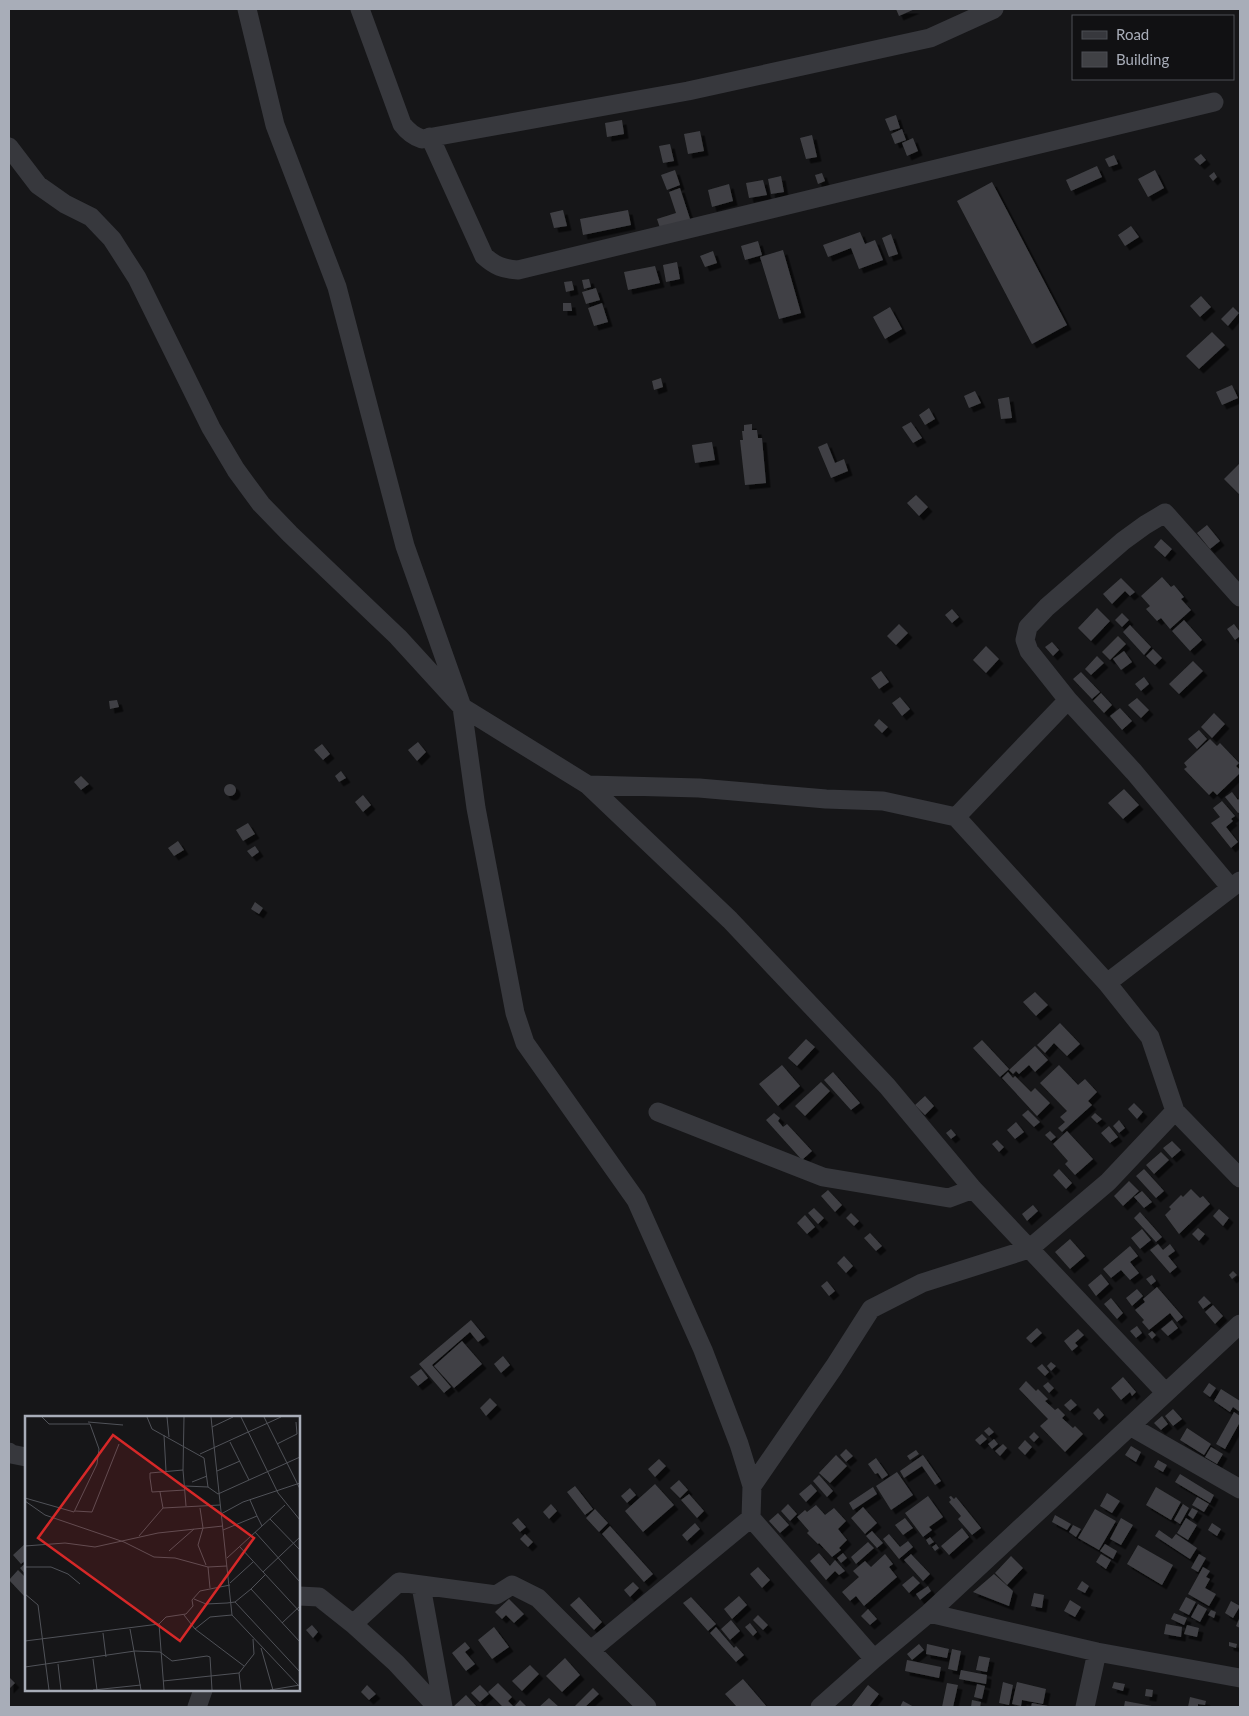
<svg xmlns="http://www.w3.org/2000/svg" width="1249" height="1716" viewBox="0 0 1249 1716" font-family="Lato,sans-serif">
<defs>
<filter id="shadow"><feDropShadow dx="4.5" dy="4.5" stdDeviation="0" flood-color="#0009"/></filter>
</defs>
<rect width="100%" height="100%" fill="#161618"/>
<path fill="#404145" filter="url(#shadow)" d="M896,9H915L899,16Z
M896,115L900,128L890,131L885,119Z
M622,120L624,134L607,137L605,123Z
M902,129L906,140L895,144L891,134Z
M700,131L704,151L688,154L684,134Z
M812,135L817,157L806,159L800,138Z
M913,138L918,151L907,156L902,143Z
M670,144L674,161L663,163L659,146Z
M1201,154L1206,160L1200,165L1194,159Z
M1114,155L1118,164L1109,167L1105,159Z
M1097,166L1102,177L1071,191L1066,180Z
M675,170L680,185L667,190L661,175Z
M1155,170L1164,188L1148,197L1138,179Z
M1214,172L1217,177L1213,181L1209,176Z
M822,173L825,181L818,184L815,175Z
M781,176L784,192L771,194L768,179Z
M763,180L767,195L749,198L746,183Z
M992,182L1067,325L1032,344L957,201Z
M729,184L733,201L712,207L708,190Z
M680,188L691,222L661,231L657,219L676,213L669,192Z
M563,210L567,226L554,228L550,213Z
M628,210L631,225L583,235L580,219Z
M1131,226L1139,237L1125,246L1118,235Z
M860,232L865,244L875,240L883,260L859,269L851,248L828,257L823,245Z
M891,234L898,254L889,257L882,238Z
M758,241L762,255L745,260L741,246Z
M783,250L801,313L779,319L760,257Z
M713,251L717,263L705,267L700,256Z
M677,262L680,279L666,282L663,265Z
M655,266L660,283L628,290L624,272Z
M589,279L591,287L584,289L582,280Z
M572,281L574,290L566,292L564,282Z
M596,288L600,300L586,304L582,292Z
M1201,296L1211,307L1200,317L1190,306Z
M563,303H571L572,311H563Z
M602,303L608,322L594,326L588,308Z
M890,307L902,329L885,339L873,317Z
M1233,307L1239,313L1228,326L1221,319Z
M1212,332L1225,345L1199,369L1186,356Z
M661,378L663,387L654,390L652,381Z
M1232,385L1238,398L1222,405L1216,392Z
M975,391L981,403L969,408L964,396Z
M1009,397L1012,418L1001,419L998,399Z
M929,408L935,419L925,425L919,415Z
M911,422L922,438L913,443L902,427Z
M752,424V430H757L758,438H762L766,483L745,485L740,440H743L742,431H744V425Z
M712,442L715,460L695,463L692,445Z
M827,443L835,463L844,459L848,471L831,478L818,447Z
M1239,464L1240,466V493L1239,494L1224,479Z
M916,495L928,507L919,516L907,503Z
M1207,525L1220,541L1210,549L1197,533Z
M1161,539L1172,549L1165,557L1154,547Z
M1162,577L1171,587L1174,585L1184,597L1181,599L1191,610L1170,629L1161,618L1157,621L1146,609L1150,606L1141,596Z
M1121,578L1135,592L1130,596L1125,591L1112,604L1103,594Z
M1097,608L1110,621L1091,641L1078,628Z
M952,609L959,617L952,623L945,615Z
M1122,613L1129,620L1122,627L1115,620Z
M1184,620L1202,640L1190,651L1172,631Z
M899,624L908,633L896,645L887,636Z
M1234,624L1240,632V636L1235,640L1227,629Z
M1130,625L1151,647L1144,655L1123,632Z
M1118,636L1126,644L1110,660L1102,652Z
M1052,642L1059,650L1053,656L1045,647Z
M986,646L999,659L986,673L973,660Z
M1153,649L1162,658L1155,665L1146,656Z
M1124,651L1132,662L1121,670L1113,659Z
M1097,656L1104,663L1091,675L1085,669Z
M1193,661L1203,671L1179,694L1169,684Z
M881,671L889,682L879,689L871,678Z
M1081,672L1100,692L1092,699L1073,679Z
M1144,677L1149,684L1141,691L1135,684Z
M1101,693L1112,705L1104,713L1093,701Z
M900,697L910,709L902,716L892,703Z
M1137,698L1149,710L1141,718L1128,705Z
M117,700L119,707L110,709L109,701Z
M1120,708L1132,721L1122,730L1110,716Z
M1214,713L1225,724L1212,738L1201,727Z
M879,719L888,727L882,733L874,725Z
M1199,730L1207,739L1197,749L1188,739Z
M1210,739L1217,746L1220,743L1239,763L1236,766L1240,770V773L1217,795L1213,791L1209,795L1184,769L1187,767L1184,763Z
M418,742L426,752L417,761L408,750Z
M322,744L330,754L323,760L314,750Z
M341,771L346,778L339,782L335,776Z
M81,776L89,784L81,790L74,782Z
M224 790a6 6 0 1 1 12 0a6 6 0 1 1-12 0Z
M1124,789L1139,805L1123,819L1108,803Z
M1232,792L1238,800L1240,798V812L1238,813L1225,797Z
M363,795L371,805L363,812L355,802Z
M1222,801L1235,816L1231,819L1233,821L1226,827L1238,842L1231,848L1211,823L1220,817L1213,808Z
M248,823L255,834L243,841L236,830Z
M178,841L184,850L174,856L168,848Z
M255,846L259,852L252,857L247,851Z
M255,902L263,908L259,914L251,909Z
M1035,992L1048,1005L1036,1016L1023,1002Z
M1060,1023L1080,1044L1067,1056L1054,1043L1045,1053L1037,1045Z
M806,1039L815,1047L797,1066L788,1058Z
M982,1040L1009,1069L1000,1077L973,1048Z
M1035,1046L1048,1060L1035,1072L1029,1065L1019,1074L1016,1071L1013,1074L1009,1070Z
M782,1065L800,1086L778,1106L759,1084Z
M1059,1065L1078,1085L1085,1079L1097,1092L1088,1101L1092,1105L1062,1132L1058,1128L1065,1122L1060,1117L1067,1111L1040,1083Z
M833,1072L860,1103L851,1110L824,1080Z
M1008,1072L1013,1078L1015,1076L1031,1092L1035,1088L1050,1103L1037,1116L1002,1078Z
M821,1082L830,1091L805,1116L795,1106Z
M925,1096L934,1106L925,1115L915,1105Z
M1134,1103L1143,1112L1137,1119L1128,1109Z
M1028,1110L1040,1122L1034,1127L1022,1115Z
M774,1113L780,1118L778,1121L783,1127L787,1124L812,1151L802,1160L766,1120Z
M1095,1113L1102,1119L1097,1123L1091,1117Z
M1119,1120L1125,1128L1119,1133L1113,1126Z
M1016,1122L1024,1132L1015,1139L1007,1130Z
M1109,1126L1118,1137L1110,1143L1101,1133Z
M951,1129L956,1135L951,1139L946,1133Z
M1050,1131L1056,1137L1051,1141L1045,1135Z
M1067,1131L1093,1159L1075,1175L1065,1164L1068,1161L1053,1144Z
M997,1140L1004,1147L999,1152L992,1144Z
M1172,1141L1181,1150L1172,1158L1163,1148Z
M1161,1152L1169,1160L1154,1174L1146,1165Z
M1059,1169L1072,1183L1066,1189L1053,1175Z
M1144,1169L1164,1191L1156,1198L1136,1176Z
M1129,1181L1139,1191L1123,1206L1114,1196Z
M1191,1189L1200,1198L1203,1196L1210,1204L1179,1234L1165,1215L1171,1209L1169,1207L1181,1195L1183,1197Z
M828,1190L842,1205L835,1212L821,1196Z
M1142,1191L1152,1202L1144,1208L1134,1197Z
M1033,1205L1038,1211L1027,1221L1022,1214Z
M814,1208L824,1218L818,1224L808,1213Z
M1219,1209L1229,1218L1223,1226L1213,1216Z
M1140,1212L1162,1237L1156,1242L1134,1218Z
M851,1213L859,1221L854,1226L846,1218Z
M805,1215L815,1227L807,1234L797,1223Z
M1198,1228L1205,1234L1199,1241L1192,1234Z
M1142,1229L1151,1240L1140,1249L1131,1238Z
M870,1233L882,1246L876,1251L864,1238Z
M1070,1239L1085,1256L1070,1269L1055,1252Z
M1158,1244L1163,1250L1170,1244L1175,1251L1168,1256L1177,1267L1170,1273L1150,1250Z
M1130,1246L1138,1256L1130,1262L1139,1273L1130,1280L1121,1270L1111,1278L1103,1269Z
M844,1256L853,1266L846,1273L837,1263Z
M1233,1271L1237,1275L1232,1279L1229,1275Z
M1101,1274L1109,1284L1096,1296L1088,1285Z
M1152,1275L1156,1281L1151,1285L1146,1279Z
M827,1281L835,1291L829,1296L821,1286Z
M1157,1287L1183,1317L1177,1322L1170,1313L1149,1330L1142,1322L1144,1320L1135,1310L1145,1302L1143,1299Z
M1137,1289L1143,1296L1132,1306L1126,1298Z
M1204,1296L1211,1303L1203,1309L1198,1302Z
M1111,1298L1123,1313L1117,1319L1104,1304Z
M1213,1305L1223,1316L1215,1324L1205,1312Z
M471,1320L485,1337L478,1342L470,1332L432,1365L451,1387L444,1393L419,1364Z
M1172,1320L1178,1328L1168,1336L1161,1329Z
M1137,1326L1142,1333L1136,1338L1130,1331Z
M1037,1328L1042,1333L1031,1343L1026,1338Z
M1078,1329L1084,1335L1075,1343L1078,1346L1072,1351L1064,1341Z
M1152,1331L1156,1335L1152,1339L1148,1334Z
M462,1341L482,1364L454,1388L434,1366Z
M503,1356L510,1365L501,1373L494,1364Z
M1051,1362L1056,1366L1051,1371L1047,1366Z
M1042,1364L1049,1372L1045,1376L1037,1368Z
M421,1369L428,1378L418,1386L410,1377Z
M1123,1377L1136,1392L1132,1396L1130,1392L1121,1400L1111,1388Z
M1026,1381L1036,1391L1038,1389L1048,1399L1045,1401L1055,1410L1058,1408L1065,1415L1062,1418L1073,1428L1075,1426L1083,1434L1065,1452L1040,1426L1048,1419L1019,1389Z
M1048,1382L1054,1388L1049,1393L1043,1386Z
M1209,1383L1216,1388L1210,1397L1203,1392Z
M1221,1389L1240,1401V1412L1233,1407L1230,1412L1214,1401Z
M490,1398L497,1405L486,1416L480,1408Z
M1071,1399L1077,1405L1070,1411L1064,1405Z
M1098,1408L1104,1415L1099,1420L1093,1413Z
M1173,1409L1182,1419L1173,1426L1165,1416Z
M1234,1412L1240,1416V1422L1225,1449L1216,1444Z
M1162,1416L1168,1424L1161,1430L1154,1423Z
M989,1427L994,1432L989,1436L984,1431Z
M1187,1428L1211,1444L1204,1455L1180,1440Z
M1034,1432L1039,1437L1034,1442L1029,1437Z
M982,1434L987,1439L980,1445L975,1440Z
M994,1439L998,1444L992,1449L988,1444Z
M1025,1440L1032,1447L1025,1455L1018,1448Z
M1003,1444L1007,1448L1000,1456L995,1451Z
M1131,1446L1141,1452L1136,1462L1125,1455Z
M1211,1447L1223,1454L1217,1464L1205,1457Z
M846,1449L853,1456L846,1462L840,1455Z
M916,1450L919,1454L910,1460L907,1456Z
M836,1455L847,1466L830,1483L819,1473Z
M923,1455L941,1481L935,1485L922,1466L904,1478L900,1471Z
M876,1458L888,1475L882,1479L878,1473L875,1474L868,1464Z
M659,1459L666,1466L655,1477L648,1469Z
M1158,1460L1167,1465L1163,1472L1154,1467Z
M897,1472L913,1495L891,1510L876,1486Z
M1180,1474L1214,1495L1210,1503L1175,1482Z
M819,1475L833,1491L827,1497L813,1481Z
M679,1480L688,1490L680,1498L670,1488Z
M655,1484L674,1505L643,1532L625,1511Z
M811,1484L817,1491L806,1502L799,1494Z
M575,1486L593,1509L585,1515L567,1492Z
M873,1487L877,1494L853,1510L849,1503Z
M1156,1487L1181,1502L1171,1520L1146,1505Z
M630,1488L636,1495L627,1503L621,1496Z
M1107,1493L1120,1501L1112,1513L1100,1506Z
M689,1494L704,1511L697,1518L681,1500Z
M928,1496L943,1517L929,1527L932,1530L923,1537L905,1513Z
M951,1496L954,1499L956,1497L981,1528L972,1535L958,1519L961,1516L949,1502L951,1500L949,1497Z
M1197,1497L1209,1504L1204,1512L1192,1505Z
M551,1504L557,1511L549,1519L543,1512Z
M788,1504L797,1514L790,1521L781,1511Z
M1183,1504L1189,1508L1180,1524L1174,1520Z
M816,1505L825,1515L834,1508L846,1521L838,1529L847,1540L839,1548L841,1550L832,1557L819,1543L818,1544L807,1533L809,1531L797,1517L805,1510L807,1512Z
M863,1507L877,1523L865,1534L851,1518Z
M1192,1508L1198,1511L1193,1519L1188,1515Z
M595,1509L608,1523L599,1532L586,1518Z
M1095,1509L1116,1521L1099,1550L1078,1538Z
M778,1513L789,1525L780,1533L769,1521Z
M1055,1515L1071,1524L1067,1530L1052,1522Z
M518,1518L526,1527L520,1532L512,1523Z
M905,1518L913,1528L903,1535L895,1525Z
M1121,1518L1133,1525L1121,1545L1110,1539Z
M1186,1518L1197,1525L1188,1540L1177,1533Z
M695,1523L700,1529L687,1541L682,1535Z
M1212,1523L1221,1529L1217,1536L1208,1530Z
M1073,1525L1081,1529L1076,1537L1069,1532Z
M610,1526L653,1574L644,1582L602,1534Z
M962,1528L969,1537L949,1555L941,1546Z
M1159,1530L1172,1539L1176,1534L1197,1548L1190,1559L1155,1536Z
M872,1531L883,1543L877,1548L866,1536Z
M525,1534L533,1542L528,1547L520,1539Z
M889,1534L900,1547L908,1541L913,1547L899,1559L883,1539Z
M930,1537L934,1542L929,1545L926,1540Z
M868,1542L874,1548L856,1564L851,1557Z
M26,1543V1560L21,1564L13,1555Z
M936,1544L939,1548L935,1551L932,1547Z
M1105,1544L1117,1551L1113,1559L1100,1551Z
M1138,1545L1173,1565L1162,1585L1127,1564Z
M819,1553L830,1566L835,1560L845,1571L839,1575L835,1571L826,1580L810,1561Z
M843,1553L847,1558L841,1563L837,1558Z
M885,1554L893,1564L889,1567L897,1577L864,1606L856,1596L850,1601L842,1592L859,1577L853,1571L865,1561L871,1567Z
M911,1554L930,1574L923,1581L904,1560Z
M1101,1554L1111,1560L1106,1569L1096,1562Z
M1199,1554L1206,1558L1198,1572L1191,1568Z
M1011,1556L1023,1568L1007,1585L995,1573Z
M26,1563V1575L20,1568Z
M758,1567L770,1580L762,1588L750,1574Z
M1203,1567L1210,1571L1206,1577L1210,1579L1205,1588L1216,1594L1209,1606L1188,1594Z
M18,1570L26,1578L25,1597L9,1580Z
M994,1574L1013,1591L1009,1606L973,1592Z
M913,1576L920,1583L909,1593L902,1585Z
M1082,1581L1089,1586L1085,1593L1077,1589Z
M633,1582L639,1588L630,1597L624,1590Z
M928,1586L931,1591L920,1600L916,1594Z
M1034,1593L1044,1595L1042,1608L1031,1606Z
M739,1596L747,1605L732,1619L724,1609Z
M579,1597L602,1622L594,1630L570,1605Z
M691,1597L716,1624L708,1631L683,1603Z
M1186,1597L1196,1602L1189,1615L1179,1610Z
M509,1599L524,1614L514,1623L506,1615L502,1619L495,1612Z
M1070,1600L1081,1607L1075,1617L1064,1611Z
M1231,1601L1240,1606L1233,1618L1225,1613Z
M1198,1604L1207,1609L1200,1622L1191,1617Z
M868,1609L877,1619L870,1625L861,1616Z
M1211,1610L1216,1612L1214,1618L1208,1615Z
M1174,1613L1187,1618L1184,1625L1171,1619Z
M758,1615L768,1625L763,1630L753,1620Z
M1240,1617V1628L1236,1626Z
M731,1620L740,1631L730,1640L721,1629Z
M750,1623L757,1632L753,1636L745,1627Z
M1166,1624L1182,1627L1181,1637L1164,1634Z
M312,1625L318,1632L313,1638L306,1630Z
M1187,1625L1199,1628L1197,1637L1184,1634Z
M494,1627L509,1647L492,1659L478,1640Z
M716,1627L734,1648L736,1646L744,1655L736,1662L710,1633Z
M465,1642L470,1648L465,1652L475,1664L466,1671L452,1653Z
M1229,1642L1237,1644L1236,1648L1229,1646Z
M919,1644L924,1650L912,1660L907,1654Z
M927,1644L949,1649L947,1658L926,1654Z
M952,1649L961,1651L957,1671L948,1669Z
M979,1656L990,1658L987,1672L976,1670Z
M565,1658L580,1675L562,1692L546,1676Z
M907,1660L941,1667L939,1678L905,1671Z
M530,1665L539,1674L522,1691L512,1681Z
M961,1670L987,1675L986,1684L959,1679Z
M9,1677L15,1683L9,1689Z
M743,1679L767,1707H737L725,1694Z
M1003,1682L1013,1685L1009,1705L999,1703Z
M1017,1682L1046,1689L1043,1704L1022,1700L1021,1706L1012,1704Z
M1114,1682L1125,1684L1123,1691L1112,1688Z
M498,1683L512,1697L508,1701L514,1707L520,1700L527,1707H503L488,1692Z
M947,1683L958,1685L953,1707H942Z
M977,1684L985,1686L982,1699L974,1697Z
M367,1685L376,1694L369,1700L361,1692Z
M480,1685L489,1694L480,1702L471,1693Z
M868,1685L879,1694L869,1707H851Z
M593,1688L599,1694L585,1707H577L575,1706Z
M1146,1689L1153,1690L1152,1697L1145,1696Z
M466,1695L477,1707H453Z
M1190,1697L1206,1701L1205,1705L1198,1704V1707H1188Z
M549,1698L559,1707H539Z
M972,1700L981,1702L980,1707H971Z
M903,1701L914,1707H900Z
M1125,1701L1152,1706V1707H1124Z
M1032,1703L1048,1706V1707H1031Z"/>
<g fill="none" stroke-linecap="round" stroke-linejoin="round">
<path stroke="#37383d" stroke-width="19" d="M247,9L275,125L337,287L405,546L462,707L476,808L515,1013L525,1043L636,1200L703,1350L739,1444L752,1486L751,1518L874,1659
M360,9L402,124C408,132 413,136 422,139L688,91L930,38L994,9
M430,137L484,256C495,266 503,269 518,270L1214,102
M9,147L38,185L65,204L91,217L112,239L137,278L211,428L236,470L261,504L290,534L398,637L462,707L588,785L730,920L887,1086L973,1189L1165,1392
M588,785L699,788L826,799L883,801L956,817L1107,983L1150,1037L1175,1111L1240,1178
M956,817L1068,700
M1231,888L1134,772L1068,700L1029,651L1025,640L1028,627L1047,607L1123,541L1145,525L1165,513L1240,597
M1107,983L1240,881
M658,1112L823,1177L949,1198L973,1189
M1130,1426L1240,1489
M9,1452L11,1454L26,1457
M752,1486L834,1367L871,1309L922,1283L1029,1249L1108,1182L1175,1111
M421,1586L443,1707
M299,1596L319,1597L353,1624L399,1582L496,1595L512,1585L538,1598L647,1707
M929,1613L1097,1652L1240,1678
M353,1624L396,1663L437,1707
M591,1650L751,1518
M197,1707L203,1690
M820,1707L874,1659L929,1613L1240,1324
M1085,1707L1097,1652"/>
</g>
<g transform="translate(25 1416)">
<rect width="275" height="275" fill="#161618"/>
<path fill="none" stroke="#505258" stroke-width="1" d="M122,1L127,13L179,42L183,71M142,1L144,21M159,1L158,54L125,57V62L127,76L160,74M186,1L207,199L273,269M216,1L253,77L275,104M239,1L275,73M63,6L98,9M187,11L208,1M139,19L141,55M205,26L224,64M252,28L272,18L271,6M175,38L256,1M158,54L161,90M192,55L215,45M167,66L182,60M160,70L183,71L193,78L275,41M135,76L138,92M0,82L49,96L72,48L74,33L65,8H24L17,1M225,84L232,100M0,85L20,99L99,126L129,141L150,142L183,151L202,150M175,92L178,112L173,129L181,149M50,95L67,96L94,28M196,98L218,86L275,67M245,103L275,134M198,114L232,100L237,110M230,116L275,166M114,120L138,92L195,89M0,130L40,127L70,131L133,117L198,110M215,131L275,196M144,135L169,113M202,142L260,89M0,151H26L43,158L55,168M183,151L185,172M238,156L275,121M205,167L228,146M226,173L241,158M0,178L13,189L24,274M169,183L181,188L202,187L210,186L226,173L275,226M210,186L275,256M159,199L170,213L219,250M257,207L275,190M134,208L139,274M105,213L116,274M170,213L185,201L207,199M78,217L81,241M0,225L134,208L141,201L161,198L168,190L167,184L175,175L205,169M236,232L248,274M68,243L72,274M33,248L36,274M0,251L110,235L135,236L147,245L182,240L185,241L187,274M138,265L214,257M68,274L116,269M216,274L214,257L229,238L228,223M245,274L275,269"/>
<path fill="#d62828" fill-opacity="0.15" stroke="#d62828" stroke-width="2.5" d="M88,19L229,122L155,225L13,122Z"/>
<rect width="275" height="275" fill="none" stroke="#a8adb8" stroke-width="2.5"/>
</g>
<rect width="1249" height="1716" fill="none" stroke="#a8adb8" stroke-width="20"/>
<rect x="1072" y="15" width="162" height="65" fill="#111113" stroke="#4d4f55"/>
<rect x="1082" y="31" width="25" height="8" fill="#37383d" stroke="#4d4f55"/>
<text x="1116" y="40" font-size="15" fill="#a8adb8">Road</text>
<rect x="1082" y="52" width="25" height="15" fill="#404145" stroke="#4d4f55"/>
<text x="1116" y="65" font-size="15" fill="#a8adb8">Building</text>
</svg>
